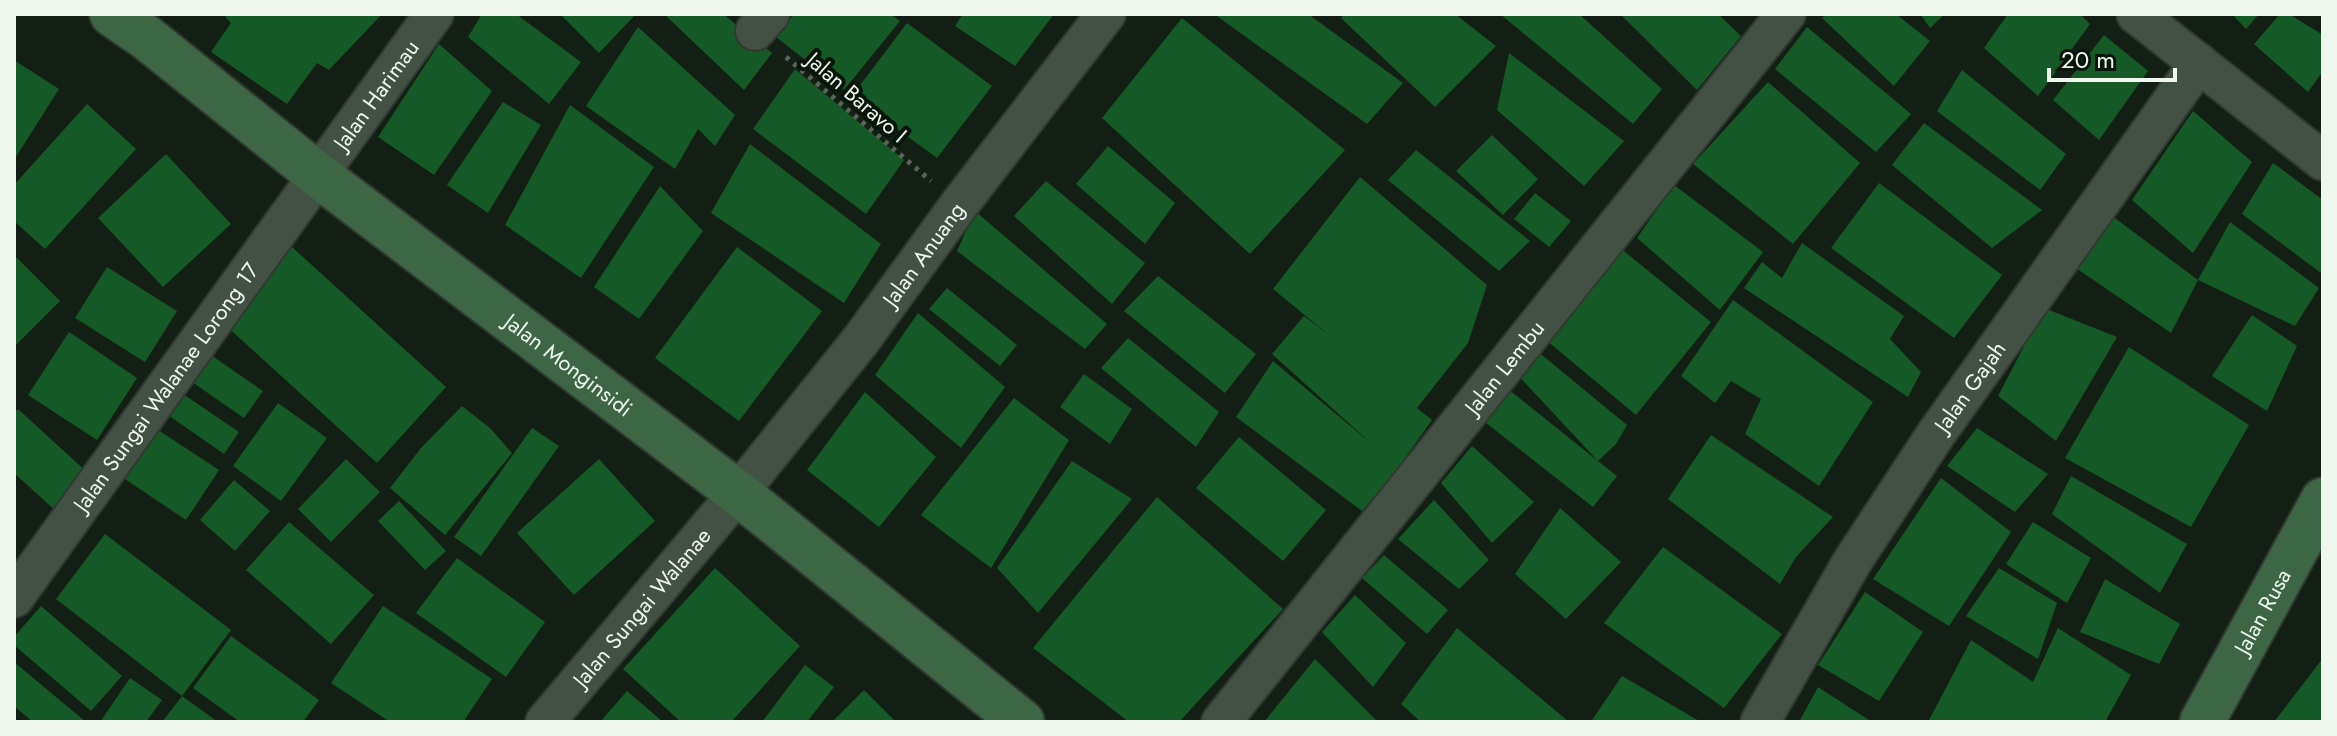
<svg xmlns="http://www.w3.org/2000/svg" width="2337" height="736" viewBox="0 0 2337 736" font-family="Jost,sans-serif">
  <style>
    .building { fill: #155a26 }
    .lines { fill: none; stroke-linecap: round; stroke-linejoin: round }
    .street-casing { stroke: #313832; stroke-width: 42 }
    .secondary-casing { stroke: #313832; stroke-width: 48 }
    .path { stroke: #59645a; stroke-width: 5; stroke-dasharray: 4 6; stroke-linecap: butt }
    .street { stroke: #435044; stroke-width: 38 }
    .secondary { stroke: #3c6644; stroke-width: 44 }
    .labels { text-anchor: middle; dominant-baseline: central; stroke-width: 8; stroke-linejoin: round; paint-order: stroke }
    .street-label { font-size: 22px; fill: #eef6ee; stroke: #0a160c }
  </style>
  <rect width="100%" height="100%" fill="#131f15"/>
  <path class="building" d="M223 14H382L329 70 317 63 287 104 211 52 231 23Z
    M482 14H516L581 62 549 104 468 37Z
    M560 14H636L599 53Z
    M664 14H723L772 53 744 90Z
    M794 14H890L900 21 844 90 776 37Z
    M963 14H1054L1015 66 955 26Z
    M1214 14H1308L1403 83 1367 124Z
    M1345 14H1455L1496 46 1435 107 1341 18Z
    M1500 14H1579L1662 89 1633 124Z
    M1620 14H1718L1741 36 1697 90Z
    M1826 14H1896L1930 41 1894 86 1822 18Z
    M1920 14H1945L1930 28Z
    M2008 14H2080L2090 24 2038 96 1984 48Z
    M2232 14H2259L2246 29Z
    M2280 14H2289L2323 35V71L2308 92 2254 44Z
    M1182 18 1345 150 1250 254 1102 118Z
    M907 23 992 86 937 158 852 96Z
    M638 27 735 115 715 146 698 129 675 169 586 106Z
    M1807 27 1911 114 1876 152 1775 69Z
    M2104 35 2148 71 2099 140 2053 100Z
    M439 44 492 91 434 175 378 137Z
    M1509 53 1624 141 1584 186 1497 110Z
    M14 60 59 89 14 160Z
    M795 69 904 160 866 214 753 129Z
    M1962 70 2066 154 2040 190 1937 111Z
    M1768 82 1860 163 1793 244 1693 164Z
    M503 102 541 125 488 213 447 185Z
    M87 104 136 149 45 249 14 221V185Z
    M570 105 654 167 581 278 505 225Z
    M2193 111 2252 162 2193 253 2132 200Z
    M1924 123 2042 210 1992 248 1892 165Z
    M1492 135 1538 179 1503 215 1456 171Z
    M750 144 881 244 844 303 711 213Z
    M1108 146 1175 203 1145 244 1076 184Z
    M1416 150 1530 241 1499 271 1388 180Z
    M166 154 231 224 163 287 98 218Z
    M2273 163 2323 200V269L2321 273 2242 214Z
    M1360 177 1487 285 1468 343 1417 408 1432 420 1398 468 1362 511 1236 417 1273 361 1373 445 1272 354 1304 316 1329 335 1273 289Z
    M1046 181 1145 263 1112 304 1014 216Z
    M1879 183 2002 275 1954 338 1831 248Z
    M1674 185 1763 252 1720 310 1637 238Z
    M660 186 703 231 639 319 594 287Z
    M1535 193 1571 221 1549 247 1514 219Z
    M975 211 1107 324 1085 349 957 251Z
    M2108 213 2198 280 2171 333 2073 266Z
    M2230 222 2319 288 2295 326 2198 280Z
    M1802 243 1904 316 1890 339 1921 372 1908 397 1744 288 1762 262 1782 278Z
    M292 247 446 387 377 463 223 323Z
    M737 247 822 311 739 421 655 358Z
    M1619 247 1711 322 1636 415 1546 340Z
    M14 255 60 301 14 347Z
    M107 267 177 311 145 362 75 318Z
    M1158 276 1256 354 1225 393 1124 311Z
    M947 288 1017 345 1000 366 929 309Z
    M1733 300 1873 402 1819 486 1745 434 1761 399 1731 381 1715 403 1681 376Z
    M2044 308 2117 337 2056 441 1998 396Z
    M918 313 1005 387 961 448 875 375Z
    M2252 315 2297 346 2267 411 2212 376Z
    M69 332 137 378 97 440 28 395Z
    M1128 338 1219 412 1196 447 1101 368Z
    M1531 346 1627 425 1616 444 1598 461 1617 476 1593 507 1481 419 1508 389 1598 461 1512 369Z
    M2129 347 2249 425 2191 527 2065 458Z
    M211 355 263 391 244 418 192 382Z
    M1084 374 1132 409 1110 444 1060 407Z
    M865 392 936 457 879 527 807 470Z
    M183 394 239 432 224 454 168 415Z
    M1014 398 1069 440 991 568 921 515Z
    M278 403 327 438 281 501 233 466Z
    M462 406 490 428 512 453 445 535 390 488 421 448Z
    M18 409 90 475 57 512 14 473V413Z
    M146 422 219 470 186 520 113 471Z
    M532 428 559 446 481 556 454 537Z
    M1977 428 2048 474 2015 512 1947 466Z
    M1711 435 1833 517 1796 557 1780 584 1668 499Z
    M1239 437 1326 510 1283 561 1196 488Z
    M1472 446 1534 502 1492 543 1441 483Z
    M346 459 380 492 331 542 298 509Z
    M599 459 655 521 574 595 517 533Z
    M1072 461 1132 499 1038 613 997 568Z
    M2071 476 2187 544 2160 593 2052 514Z
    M1941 478 2011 532 1949 626 1873 579Z
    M234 480 270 511 235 551 200 520Z
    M1157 497 1283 609 1179 722H1129L1033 648Z
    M1434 500 1489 560 1459 589 1398 539Z
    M399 501 446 551 425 570 378 521Z
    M1560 508 1621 562 1566 619 1515 574Z
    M289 522 374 595 331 644 246 570Z
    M2033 522 2091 558 2067 603 2006 564Z
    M105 534 231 630 182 696 56 599Z
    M1663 547 1782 634 1724 708 1604 623Z
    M1384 555 1448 610 1427 634 1362 578Z
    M457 558 545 622 506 677 416 613Z
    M715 568 800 646 731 722H681L623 669Z
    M1999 568 2057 603 2038 659 1966 616Z
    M2105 579 2180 624 2159 664 2080 632Z
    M1865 592 1923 632 1879 701 1818 665Z
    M1355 595 1406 643 1373 687 1322 632Z
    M41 606 122 676 91 711 14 645V637Z
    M383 606 492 679 463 722H390L331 683Z
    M1457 628 1569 722H1421L1401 704Z
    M2058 628 2131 675 2105 722H1928L1971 640 2033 682Z
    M231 636 319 700 303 722H240L193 688Z
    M2323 658V722H2274Z
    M1315 659 1378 722H1264Z
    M14 662 86 722H33L14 706Z
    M805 665 834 687 807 722H762Z
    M1622 676 1701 722H1594L1592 720Z
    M130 678 162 700 146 722H100Z
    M1818 687 1872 722H1799Z
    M864 690 896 722H832Z
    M627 691 663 722H600Z
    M182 696 218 722H162Z"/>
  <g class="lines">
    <g class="street-casing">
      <g id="street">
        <path d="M2136 14 2323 161"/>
        <path d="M755 31 770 14"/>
        <path id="s1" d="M14 598 434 14"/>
        <path id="s2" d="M545 722 738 493 861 340 959 205 1106 14"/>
        <path id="s3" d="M1221 722 1786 14"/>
        <path id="s4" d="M1760 722 1852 562 1934 437 2199 63"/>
      </g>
    </g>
    <g class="secondary-casing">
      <g id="secondary">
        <path id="s5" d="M112 14 147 38 318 175 738 493 1022 722"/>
        <path id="s6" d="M2202 722 2323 500"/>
      </g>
    </g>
    <path class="path" d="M786 57 931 181"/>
    <use href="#street" class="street"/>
    <use href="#secondary" class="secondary"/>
  </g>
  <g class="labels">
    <g class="street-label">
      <text stroke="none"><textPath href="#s1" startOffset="620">Jalan Harimau</textPath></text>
      <text transform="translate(857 97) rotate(41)">Jalan Baravo I</text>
      <text stroke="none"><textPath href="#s2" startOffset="602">Jalan Anuang</textPath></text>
      <text stroke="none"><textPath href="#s5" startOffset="576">Jalan Monginsidi</textPath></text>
      <text stroke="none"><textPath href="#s3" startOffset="454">Jalan Lembu</textPath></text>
      <text stroke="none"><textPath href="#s4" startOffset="396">Jalan Gajah</textPath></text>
      <text stroke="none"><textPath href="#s1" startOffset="260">Jalan Sungai Walanae Lorong 17</textPath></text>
      <text stroke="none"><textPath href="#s2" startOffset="150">Jalan Sungai Walanae</textPath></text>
      <text stroke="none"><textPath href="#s6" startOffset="126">Jalan Rusa</textPath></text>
    </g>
  </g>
  <rect width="2337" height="736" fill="none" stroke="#eef6ee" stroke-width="32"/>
  <path d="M2049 68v12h126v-12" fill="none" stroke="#eef6ee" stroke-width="4"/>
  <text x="2061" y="68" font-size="24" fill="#eef6ee" stroke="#0a160c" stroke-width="6" paint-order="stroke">20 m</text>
</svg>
